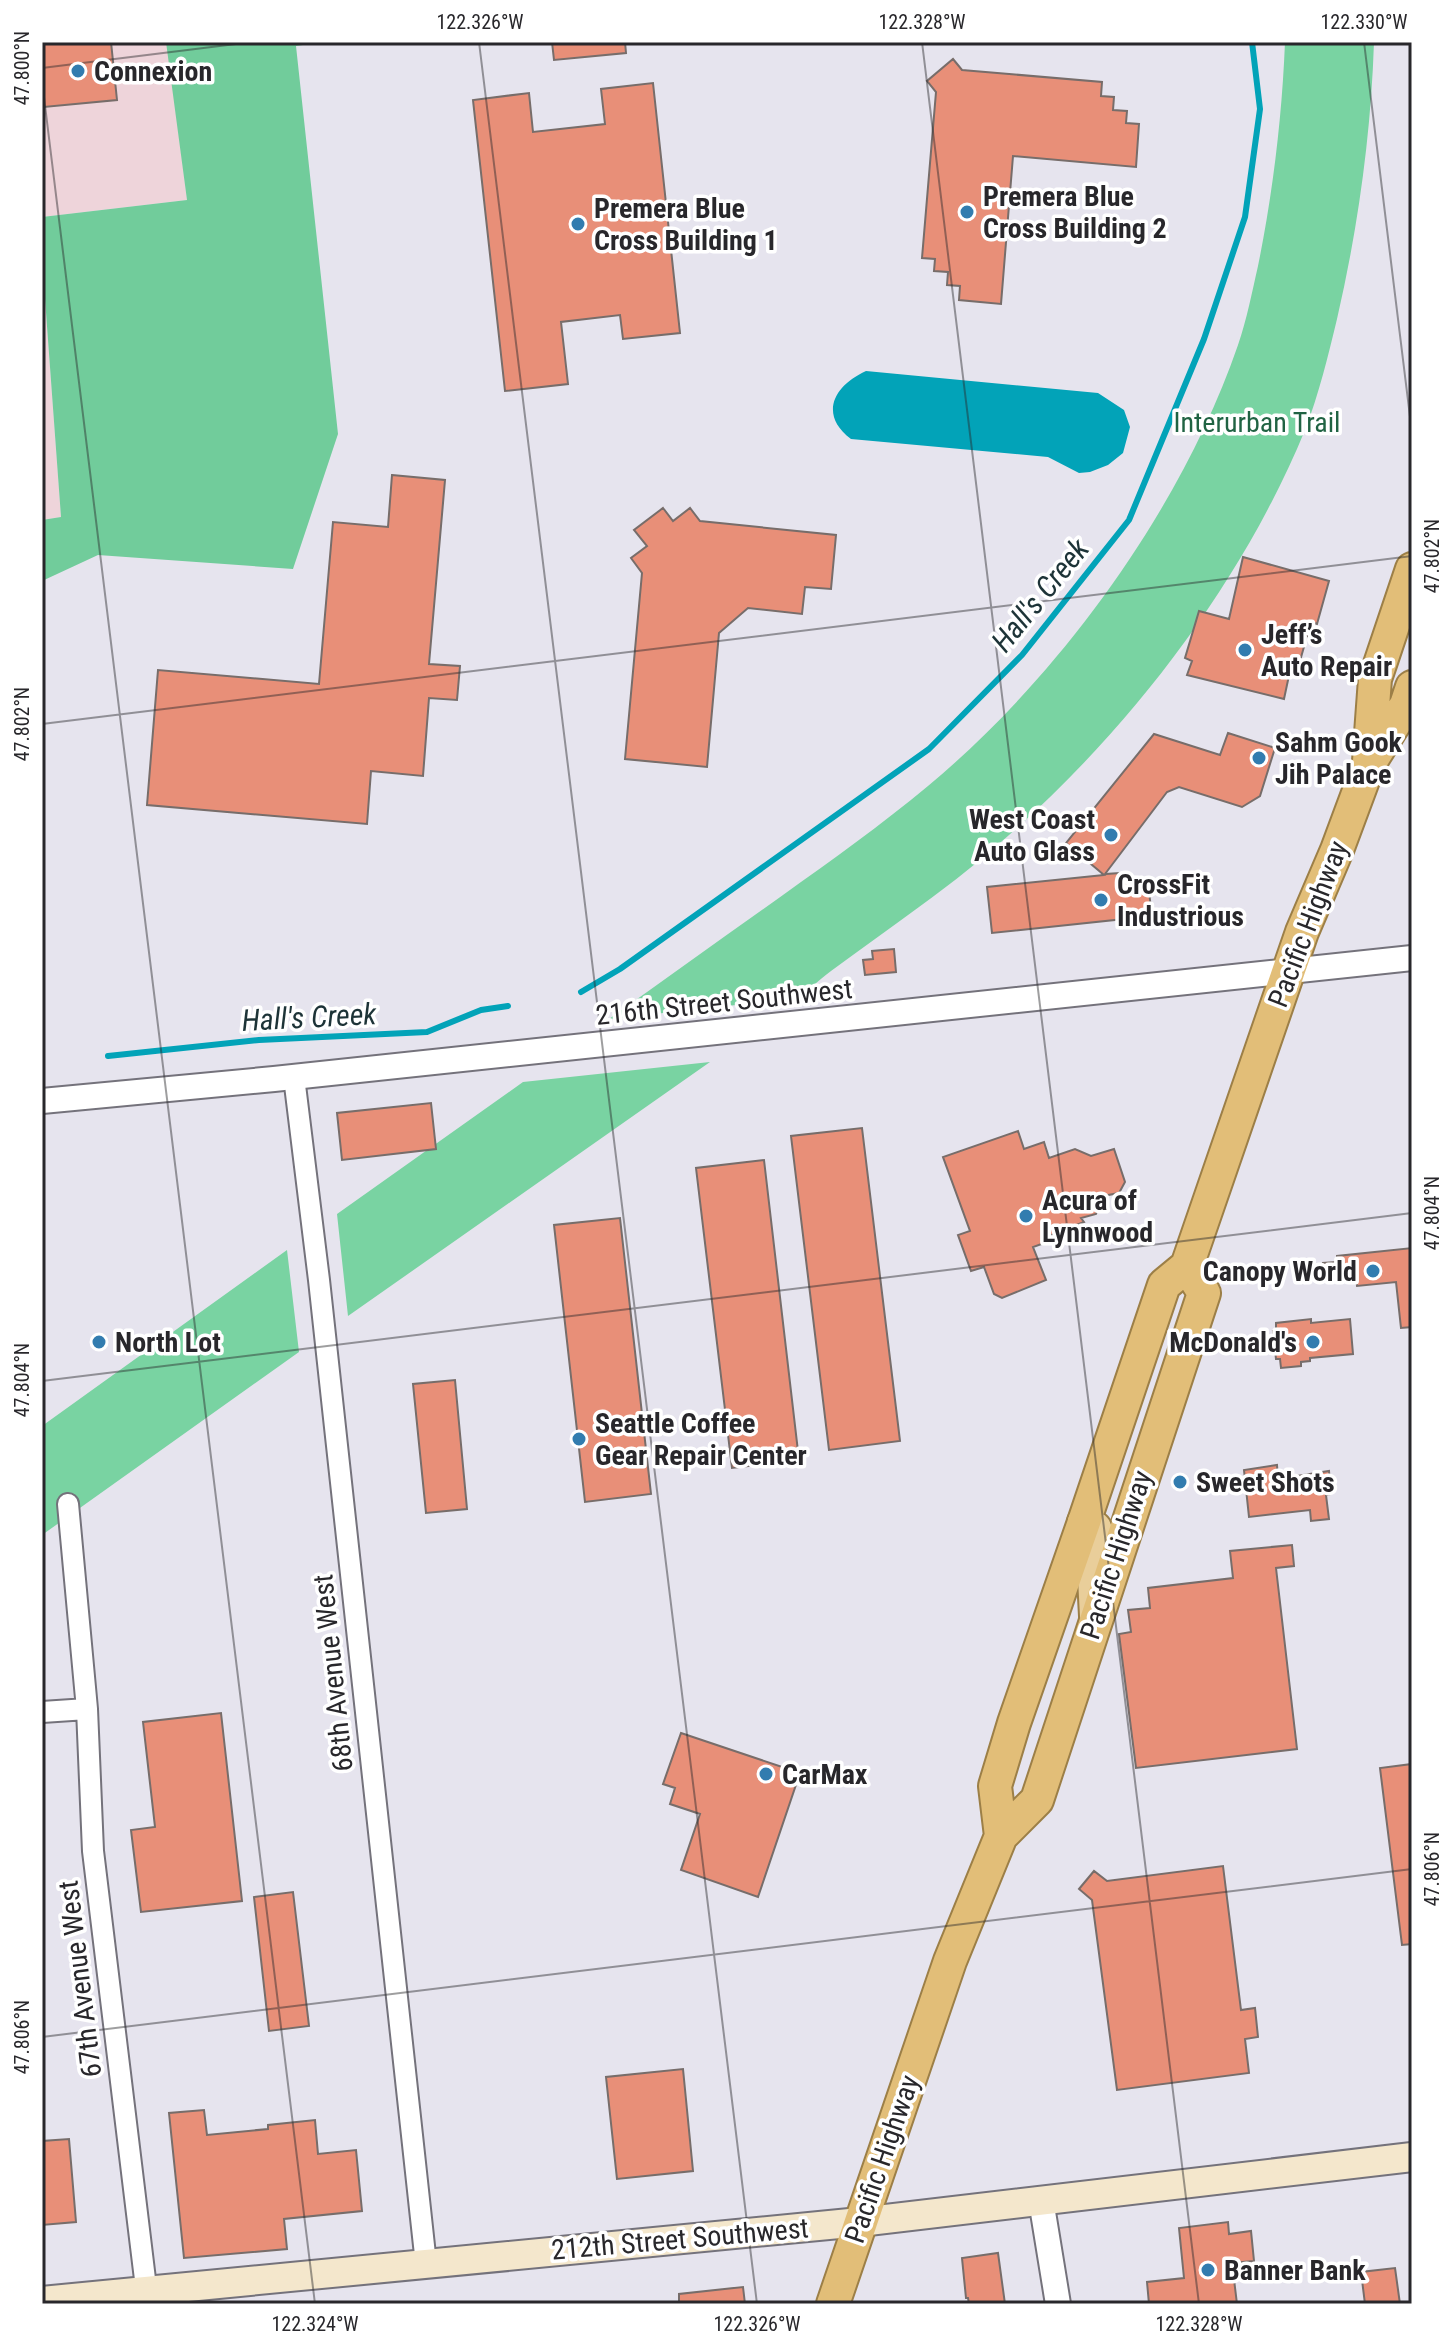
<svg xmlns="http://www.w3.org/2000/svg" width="1454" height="2346" viewBox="0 0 1454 2346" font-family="'Roboto Condensed',sans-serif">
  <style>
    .commercial { fill: #eed4da }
    .green { fill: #79d3a2 }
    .forest { fill: #71cc9b }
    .water { fill: #02a3b8 }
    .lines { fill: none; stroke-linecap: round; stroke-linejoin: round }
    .stream { stroke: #02a3b8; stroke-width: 6 }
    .building { fill: #e88f78; stroke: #776d6a; stroke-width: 2 }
    .minor-casing { stroke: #74727b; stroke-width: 24 }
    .tertiary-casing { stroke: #74727b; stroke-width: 28 }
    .secondary-casing { stroke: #74727b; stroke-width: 32 }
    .primary-casing { stroke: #9c7f47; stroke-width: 36 }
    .trunk-casing { stroke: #9c7f47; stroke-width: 36 }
    .minor { stroke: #fff; stroke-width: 20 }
    .tertiary { stroke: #fff; stroke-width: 24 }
    .secondary { stroke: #f4e7cc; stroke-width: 28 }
    .primary { stroke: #e9ce9a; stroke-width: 32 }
    .trunk { stroke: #e2be78; stroke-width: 32 }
    .ticks { fill: none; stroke: #28272b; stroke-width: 2; stroke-opacity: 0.45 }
    .poi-dot { fill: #327caf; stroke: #fff; stroke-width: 3 }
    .labels { text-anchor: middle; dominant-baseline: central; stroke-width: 7; stroke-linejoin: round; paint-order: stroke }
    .poi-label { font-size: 28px; font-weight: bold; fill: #28272b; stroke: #fff; text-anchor: start }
    .park-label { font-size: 28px; fill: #206343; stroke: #fff }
    .street-label { font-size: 28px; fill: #28272b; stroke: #fff }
    .water-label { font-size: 30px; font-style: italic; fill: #1d3337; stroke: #fff }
    .neatline { fill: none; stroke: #28272b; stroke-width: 3 }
    .ticks-label { font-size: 20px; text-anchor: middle; fill: #28272b }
  </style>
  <rect width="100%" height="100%" fill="#e6e4ee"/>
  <path class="commercial" d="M42 42H167L187 200 42 217Z
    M42 258 61 517 42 520Z"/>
  <path class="green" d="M1285 42H1374C1371 135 1358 228 1337 319 1328 356 1319 394 1305 430 1229 615 1081 791 919 907 890 928 860 950 831 971 819 980 806 993 792 999 779 1004 759 1003 745 1004 700 1009 654 1014 609 1019 667 978 725 936 783 895 832 860 881 825 928 786 1060 676 1182 508 1238 345 1247 319 1252 292 1258 266 1273 192 1282 117 1285 42Z
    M710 1062 348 1316 337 1214 523 1082Z
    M287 1250 299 1352 42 1535V1426Z"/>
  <path class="forest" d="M166 42H324L296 46 338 434 293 569 98 555 42 581V520L61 517 42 258V217L187 200Z"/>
  <path class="water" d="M866 371 1098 393 1124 410 1130 427 1123 453 1108 465 1090 472 1079 473 1048 457 851 439C819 415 833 386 866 371Z"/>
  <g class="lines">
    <path class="stream" d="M581 992 620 969 929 749 1022 655 1129 520 1204 339 1245 217 1260 109 1252 42
      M108 1056 259 1040 427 1032 481 1010 508 1006"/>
  </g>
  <path class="building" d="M42 42H111L117 100 44 107 42 101Z
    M552 42H625L626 53 554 60Z
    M953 59 962 70 1102 82 1101 96 1114 97 1113 110 1127 111 1126 123 1139 124 1136 167 1013 156 1001 304 959 300 960 286 947 285 948 272 934 271 935 259 922 258 936 92 927 81Z
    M653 83 680 333 623 339 620 315 561 322 568 384 505 391 473 100 529 93 533 132 605 124 601 89Z
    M392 475 445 480 429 664 460 666 457 700 429 698 423 776 371 771 367 824 147 805 158 670 319 684 333 522 388 527Z
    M663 508 673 521 690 508 700 521 836 535 831 589 805 587 802 614 748 608 719 633 707 767 625 759 642 573 631 558 647 546 634 530Z
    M1243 557 1329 581 1317 624 1311 622 1298 668 1291 666 1284 699 1187 675 1192 661 1185 658 1199 611 1229 619Z
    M1228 733 1275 748 1260 796 1242 807 1179 787 1167 792 1105 874 1120 873 1149 892 1152 916 992 933 987 887 1104 875 1066 843 1154 734 1220 755Z
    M894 949 896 972 865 975 863 960 873 959 872 951Z
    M431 1103 436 1149 342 1160 337 1113Z
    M862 1128 900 1441 829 1450 791 1136Z
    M1018 1131 1024 1149 1044 1142 1049 1158 1075 1149 1091 1156 1114 1149 1125 1182 1119 1193 1103 1196 1096 1214 1081 1218 1084 1222 1046 1237 1047 1242 1033 1247 1046 1280 1002 1298 994 1294 984 1267 971 1271 958 1235 970 1231 943 1157Z
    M764 1160 799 1460 732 1468 696 1168Z
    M620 1218 651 1494 585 1502 554 1225Z
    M1412 1248V1327L1401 1328 1396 1282 1357 1286 1356 1278 1325 1282 1323 1263 1337 1262V1256Z
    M1311 1319V1323L1350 1319 1353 1354 1310 1358V1361L1301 1362V1366L1281 1368 1280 1359H1276L1273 1331H1276V1323Z
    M455 1380 467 1509 426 1513 413 1384Z
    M1277 1465 1278 1479 1329 1471 1331 1494 1326 1495 1329 1519 1311 1521 1310 1510 1249 1517 1244 1470Z
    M1292 1545 1294 1566 1276 1568 1297 1749 1136 1768 1119 1634 1131 1632 1128 1610 1150 1608 1148 1588 1233 1578 1230 1551Z
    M221 1713 242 1901 141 1912 131 1830 155 1827 143 1722Z
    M681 1733 800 1773 758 1897 681 1870 700 1814 670 1804 675 1788 663 1784Z
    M1412 1764V1944L1402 1945 1380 1768Z
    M1223 1866 1241 2010 1255 2008 1258 2037 1245 2039 1249 2073 1117 2090 1092 1900 1079 1889 1094 1871 1107 1881Z
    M293 1892 309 2026 269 2031 254 1897Z
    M683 2069 693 2171 617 2179 606 2077Z
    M204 2110 207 2135 268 2129V2125L315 2120 318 2154 356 2150 362 2211 284 2219 287 2249 184 2258 169 2113Z
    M69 2139 76 2222 42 2225V2141Z
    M1228 2222 1229 2234 1251 2231 1254 2261 1232 2263 1237 2304H1149L1147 2282 1184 2278 1179 2228Z
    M998 2253 1005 2304H969L968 2298H966L962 2258Z
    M1395 2268 1400 2304H1365L1361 2272Z
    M743 2287 745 2304H679V2294Z"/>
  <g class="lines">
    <g class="minor-casing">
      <path id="minor" d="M294 1077 319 1280 426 2264
        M68 1504 87 1709 93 1851 148 2304
        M42 1712 87 1709"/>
    </g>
    <g class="tertiary-casing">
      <path id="tertiary" d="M42 1101 274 1079 1412 958
        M1041 2200 1058 2304"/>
    </g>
    <g class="secondary-casing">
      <path id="secondary" d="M42 2301 860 2222 1412 2157"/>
    </g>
    <g class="primary-casing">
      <path id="primary" d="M1084 1522 1095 1528 1099 1538 1093 1559 1096 1616"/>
    </g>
    <g class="trunk-casing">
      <path id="trunk" d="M1369 761 1375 679 1412 569
        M1001 1836 995 1786 1014 1723 1084 1522 1164 1285 1187 1266 1302 932 1337 850 1369 764 1406 705 1412 687
        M833 2304 950 1961 1001 1836 1037 1800 1204 1293 1187 1266"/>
    </g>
    <use href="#minor" class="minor"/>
    <use href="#tertiary" class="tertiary"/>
    <use href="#secondary" class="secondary"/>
    <use href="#primary" class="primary"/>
    <use href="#trunk" class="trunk"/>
  </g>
  <path class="ticks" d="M479 42 757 2304M922 42 1199 2304M1364 42 1412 433M42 68 252 42M42 81 315 2304M42 724 1412 556M42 1381 1412 1213M42 2037 1412 1869"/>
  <g class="poi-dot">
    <circle cx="78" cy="71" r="8"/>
    <circle cx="967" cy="212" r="8"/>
    <circle cx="578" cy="224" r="8"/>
    <circle cx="1245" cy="650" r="8"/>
    <circle cx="1259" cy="758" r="8"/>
    <circle cx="1111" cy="835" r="8"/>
    <circle cx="1101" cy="900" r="8"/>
    <circle cx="1026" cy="1216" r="8"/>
    <circle cx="1373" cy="1271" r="8"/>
    <circle cx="99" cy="1342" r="8"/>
    <circle cx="1313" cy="1342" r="8"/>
    <circle cx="579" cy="1439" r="8"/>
    <circle cx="1180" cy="1482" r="8"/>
    <circle cx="766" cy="1774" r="8"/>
    <circle cx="1208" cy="2270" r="8"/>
  </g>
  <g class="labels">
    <g class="poi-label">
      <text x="94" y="71">Connexion</text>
      <text x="983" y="196">Premera Blue<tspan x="983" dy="32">Cross Building 2</tspan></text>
      <text x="594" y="208">Premera Blue<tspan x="594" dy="32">Cross Building 1</tspan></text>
      <text x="1261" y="634">Jeff’s<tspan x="1261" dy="32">Auto Repair</tspan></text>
      <text x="1275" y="742">Sahm Gook<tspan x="1275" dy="32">Jih Palace</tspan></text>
      <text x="1095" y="819" text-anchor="end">West Coast<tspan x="1095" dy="32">Auto Glass</tspan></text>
      <text x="1117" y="884">CrossFit<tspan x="1117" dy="32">Industrious</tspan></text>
      <text x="1042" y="1200">Acura of<tspan x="1042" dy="32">Lynnwood</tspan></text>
      <text x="1357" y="1271" text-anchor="end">Canopy World</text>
      <text x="115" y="1342">North Lot</text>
      <text x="1297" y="1342" text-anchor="end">McDonald's</text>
      <text x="595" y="1423">Seattle Coffee<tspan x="595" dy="32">Gear Repair Center</tspan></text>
      <text x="1196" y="1482">Sweet Shots</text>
      <text x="782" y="1774">CarMax</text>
      <text x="1224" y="2270">Banner Bank</text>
    </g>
    <g class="park-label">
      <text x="1257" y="422">Interurban Trail</text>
    </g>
    <g class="street-label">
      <text transform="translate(1308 924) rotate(-69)">Pacific Highway</text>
      <text transform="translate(724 1002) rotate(-6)">216th Street Southwest</text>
      <text transform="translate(1116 1555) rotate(-72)">Pacific Highway</text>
      <text transform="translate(333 1673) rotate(-96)">68th Avenue West</text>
      <text transform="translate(80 1979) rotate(-97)">67th Avenue West</text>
      <text transform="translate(882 2159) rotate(-71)">Pacific Highway</text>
      <text transform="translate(680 2239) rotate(-5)">212th Street Southwest</text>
    </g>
    <g class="water-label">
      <text transform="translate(1040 595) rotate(-51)">Hall's Creek</text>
      <text transform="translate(309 1017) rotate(-3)">Hall's Creek</text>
    </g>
  </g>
  <rect width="1454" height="2346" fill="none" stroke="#ffffff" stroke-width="88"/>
  <rect x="44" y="44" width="1366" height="2258" class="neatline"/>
  <g class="ticks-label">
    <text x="480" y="29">122.326°W</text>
    <text x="922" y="29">122.328°W</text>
    <text x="1364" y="29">122.330°W</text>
    <text transform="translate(22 68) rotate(-90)" y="7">47.800°N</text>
    <text transform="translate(1432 556) rotate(-90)" y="7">47.802°N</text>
    <text transform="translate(22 724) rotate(-90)" y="7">47.802°N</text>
    <text transform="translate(1432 1213) rotate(-90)" y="7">47.804°N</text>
    <text transform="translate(22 1380) rotate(-90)" y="7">47.804°N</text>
    <text transform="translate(1432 1869) rotate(-90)" y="7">47.806°N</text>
    <text transform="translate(22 2037) rotate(-90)" y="7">47.806°N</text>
    <text x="315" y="2331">122.324°W</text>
    <text x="757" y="2331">122.326°W</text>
    <text x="1199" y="2331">122.328°W</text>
  </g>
</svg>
